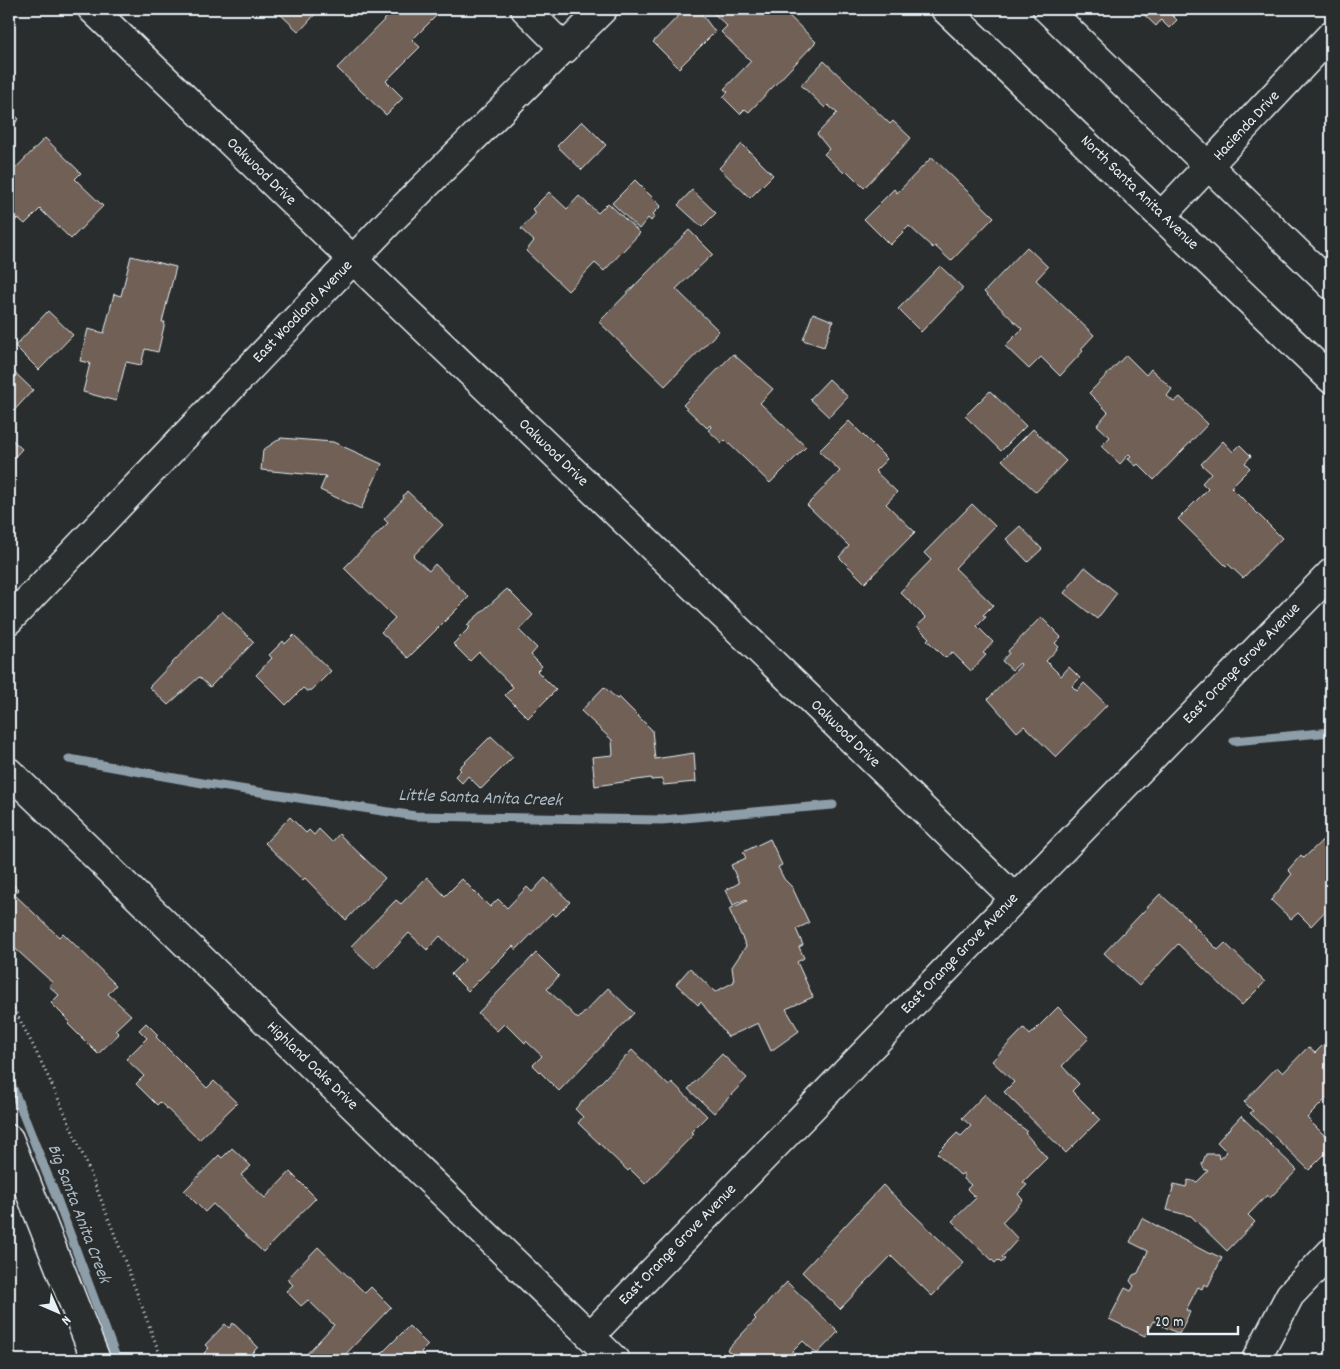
<svg xmlns="http://www.w3.org/2000/svg" width="1340" height="1369" viewBox="0 0 1340 1369" font-family="Dekko,sans-serif">
  <style>
    .lines { fill: none; stroke-linecap: round; stroke-linejoin: round }
    .stream { stroke: #8d9ea9; stroke-width: 9 }
    .building { fill: #6f6055; stroke: #e8f1f8 }
    .minor-casing { stroke: #e8f1f8; stroke-width: 31 }
    .path { stroke: #e8f1f8; stroke-width: 3; stroke-dasharray: 1 4; stroke-linecap: butt }
    .minor { stroke: #2a2d2e; stroke-width: 28 }
    .labels { text-anchor: middle; dominant-baseline: central; stroke-width: 4.5; stroke-linejoin: round; paint-order: stroke }
    .street-label { font-size: 16px; fill: #e8f1f8; stroke: #2a2d2e }
    .water-label { font-size: 18px; font-style: italic; fill: #abbac4; stroke: #2a2d2e }
  </style>
  <rect width="100%" height="100%" fill="#2a2d2e"/>
  <filter id="ink" filterUnits="userSpaceOnUse"><feTurbulence type="fractalNoise" baseFrequency=".02" numOctaves="2"/><feDisplacementMap in="SourceGraphic" scale="10" xChannelSelector="R" yChannelSelector="G"/><feConvolveMatrix kernelMatrix="1 2 1 2 8 2 1 2 1" color-interpolation-filters="sRGB"/></filter>
  <g filter="url(#ink)">
    <g class="lines">
      <path class="stream" d="M1234 741 1331 732
        M69 759 208 784 415 816 662 820 833 805
        M9 1079 57 1199 117 1360"/>
    </g>
    <path class="building" d="M281 9H320L299 32 278 12Z
      M390 9H443L412 40 420 47 386 81 403 98 386 115 337 68 387 17 384 15Z
      M685 9H698L715 32 679 68 653 42Z
      M709 9H765L770 14 775 9H782L816 42 749 112 745 109 740 114 723 97 728 92 724 89 751 61 721 32 727 26Z
      M1138 9H1178L1172 15 1177 20 1169 28 1161 20 1156 26Z
      M824 61 890 124 893 121 911 138 864 188 846 170 844 173 824 154 829 149 817 134 837 113 828 105 825 108 801 85Z
      M9 109 19 119 9 130Z
      M582 121 606 145 582 170 557 146Z
      M45 138 81 173 75 179 103 206 71 239 40 209 25 224 18 218 9 227V175Z
      M742 144 773 175 750 198 719 168Z
      M932 157 994 217 951 261 935 246 933 248 909 226 890 245 864 219 894 189 897 193Z
      M635 180 661 206 653 214 655 216 651 221 648 218 639 229 612 203Z
      M692 190 716 213 702 227 678 205Z
      M549 192 567 209 579 196 598 213 608 203 640 233 604 271 595 263 568 291 526 251 534 241 521 229 536 213 532 209Z
      M689 230 713 254 676 289 719 331 665 386 599 322Z
      M1027 247 1048 267 1036 280 1094 335 1081 349 1083 351 1060 376 1041 357 1029 369 1005 346 1022 329 984 292Z
      M131 256 176 267 162 322H165L158 352 145 349 141 365 126 362 116 401 83 392 90 363 80 361 88 329 104 333 114 294 121 296Z
      M940 266 963 288 921 332 898 309Z
      M48 311 73 335 39 370 15 346Z
      M813 313 833 321 824 347 803 340Z
      M733 354 773 389 760 403 806 447 770 483 725 440 722 443 708 430 711 427 710 425 707 428 683 405Z
      M1126 355 1146 375 1151 369 1172 389 1167 396 1174 402 1180 397 1208 424 1154 480 1138 464 1136 466 1128 459 1131 456 1129 454 1120 464 1101 446 1110 437 1097 425 1108 412 1089 393Z
      M9 367 33 390 9 416Z
      M829 379 848 397 829 417 810 399Z
      M990 391 1026 426 1001 451 965 416Z
      M849 421 887 459 875 471 897 492 886 504 915 532 865 583 839 557 849 546 807 505 840 471 819 451Z
      M1033 429 1066 461 1036 492 1002 460Z
      M9 437 22 449 9 463Z
      M281 438 333 442 382 464 361 509 320 490 326 476 261 470 263 450Z
      M1223 441 1233 452 1240 445 1251 456 1245 463 1250 468 1231 487 1282 538 1243 578 1228 564 1226 566 1178 519 1208 489 1202 483 1211 473 1201 464Z
      M407 491 443 525 413 556 429 571 435 564 469 597 408 658 381 632 395 618 344 568 388 523 384 519 404 498 403 496Z
      M972 504 995 526 955 568 993 605 983 615 986 617 977 626 993 642 983 653 986 655 971 671 952 652 945 658 927 640 929 638 917 626 926 618 900 592 931 560 924 553Z
      M1020 526 1042 549 1028 562 1006 539Z
      M1085 567 1117 593 1097 619 1064 593Z
      M507 589 533 615 519 630 537 648 531 655 542 666 537 671 556 690 528 718 505 695 513 687 479 652 470 661 453 644 470 627 467 625Z
      M222 611 254 642 210 687 199 677 168 705 149 687Z
      M1041 617 1061 637 1055 643 1059 647 1046 661 1061 676 1069 667 1080 678 1072 686 1077 691 1084 683 1107 705 1056 757 1024 726 1017 732 988 699 1021 665 1020 663 1012 670 1002 661 1009 653 1008 651Z
      M294 635 331 671 312 690 307 691 303 688 286 705 256 675 272 658 269 655 283 641 285 644Z
      M604 687 617 699 619 697 652 730 655 759 694 753 696 782 663 785V779L651 780V778L595 786 592 757 613 755 612 740 581 711Z
      M491 736 513 757 481 789 468 776 462 783 455 776 461 770 459 768Z
      M290 817 306 833 309 830 314 835 319 829 332 842 339 834 385 878 346 920 305 878 303 880 265 843Z
      M1331 832V905L1311 926 1298 913 1291 919 1271 900 1292 874 1288 870 1301 855 1304 858Z
      M770 839 782 865 778 867 784 879 792 887 809 923 796 929 803 945 799 947 804 958 797 962 813 997 786 1009 799 1031 771 1051 758 1023 728 1037 701 1002 698 1005 676 984 690 968 715 992 734 982 732 967 746 946 729 909 747 901 746 899 733 905 726 890 739 883 731 865 746 858 743 852Z
      M427 877 445 896 462 879 490 907 498 899 507 908 527 887 532 892 545 878 570 902 556 916 552 913 516 950 513 946 468 991 451 974 465 960 440 936 427 950 409 933 375 969 351 946 396 900 401 904Z
      M9 880 19 890 14 894 59 937 63 933 116 985 108 994 131 1015 115 1030 119 1034 98 1054 68 1024 70 1022 51 1003 59 995 49 986 52 982 9 943Z
      M1160 894 1195 925 1194 926 1218 950 1225 943 1265 982 1242 1005 1178 944 1139 986 1104 953Z
      M536 953 559 976 547 989 578 1019 608 988 634 1013 559 1091 533 1065 542 1056 526 1041 525 1043 505 1023 497 1031 478 1013Z
      M1058 1007 1089 1038 1062 1066 1079 1084 1072 1091 1100 1119 1066 1153 1004 1092 1014 1082 992 1061 1024 1028 1030 1035Z
      M146 1023 158 1035 156 1037 207 1088 214 1081 237 1103 199 1140 160 1102 157 1105 136 1084 144 1076 126 1059 147 1038 139 1030Z
      M1324 1044 1331 1051V1094L1307 1118 1331 1142V1148L1309 1170 1250 1113 1253 1111 1244 1102 1277 1067 1283 1073 1308 1047 1315 1053Z
      M632 1050 669 1086 672 1082 707 1116 691 1132 694 1134 645 1184 630 1169 628 1171 578 1123 583 1117 575 1109Z
      M722 1054 747 1078 714 1113 688 1089Z
      M985 1094 1005 1115 1027 1131 1025 1133 1047 1158 1023 1182 1027 1185 1018 1194 1023 1200 1002 1222 1018 1239 1002 1257 1005 1259 1001 1263 998 1260 995 1263 952 1221 976 1198 967 1189 971 1185 964 1179V1173L960 1175 937 1153 957 1133 961 1136 971 1126 962 1118Z
      M1241 1116 1297 1170 1270 1198 1267 1195 1248 1215 1255 1222 1227 1251 1191 1216 1167 1210 1174 1184 1186 1187 1188 1180 1197 1182 1208 1171 1204 1169 1202 1164 1206 1154H1218L1219 1159 1227 1152 1217 1142Z
      M232 1148 251 1166 241 1175 265 1198 290 1172 316 1198 263 1252 213 1204 205 1212 184 1191 219 1155 222 1158Z
      M883 1185 964 1263 932 1296 891 1256 840 1309 802 1272Z
      M1142 1218 1210 1254 1211 1253 1222 1258 1208 1286 1204 1284 1202 1289 1198 1287 1186 1310 1190 1312 1179 1334 1153 1321 1145 1336 1109 1319 1125 1288 1131 1291 1134 1286 1130 1281 1133 1275 1138 1273 1148 1251 1130 1242Z
      M318 1247 365 1293 371 1287 391 1307 340 1360H301L334 1325 308 1300 301 1306 286 1291 293 1285 287 1279Z
      M787 1282 838 1332 817 1354 803 1341 784 1360H738L727 1350 756 1319 754 1317Z
      M233 1323 258 1347 245 1360H212L204 1353 209 1348 205 1345 225 1324 229 1328Z
      M409 1326 428 1345 421 1352 429 1360H375Z"/>
    <g class="lines">
      <g class="minor-casing">
        <path id="minor" d="M92 9 804 693 1014 898
          M525 9 565 49
          M945 9 1331 379
          M1047 9 1331 285
          M1162 215 1331 35
          M9 620 389 222 603 9
          M9 772 615 1360
          M9 1139 96 1360
          M590 1336 1331 573
          M1256 1360 1290 1295 1331 1252"/>
      </g>
      <path class="path" d="M9 1000C72 1114 116 1238 162 1360"/>
      <use href="#minor" class="minor"/>
    </g>
  </g>
  <g class="labels">
    <g class="street-label">
      <text transform="translate(1247 126) rotate(-47)">Hacienda Drive</text>
      <text transform="translate(261 172) rotate(44)">Oakwood Drive</text>
      <text transform="translate(1139 193) rotate(44)">North Santa Anita Avenue</text>
      <text transform="translate(303 312) rotate(-46)">East Woodland Avenue</text>
      <text transform="translate(553 453) rotate(44)">Oakwood Drive</text>
      <text transform="translate(1242 664) rotate(-46)">East Orange Grove Avenue</text>
      <text transform="translate(845 734) rotate(44)">Oakwood Drive</text>
      <text transform="translate(960 954) rotate(-46)">East Orange Grove Avenue</text>
      <text transform="translate(312 1066) rotate(44)">Highland Oaks Drive</text>
      <text transform="translate(678 1245) rotate(-46)">East Orange Grove Avenue</text>
    </g>
    <g class="water-label">
      <text transform="translate(480 799) rotate(2)">Little Santa Anita Creek</text>
      <text transform="translate(78 1214) rotate(69)">Big Santa Anita Creek</text>
    </g>
  </g>
  <rect width="1340" height="1369" fill="none" stroke="#2a2d2e" stroke-width="30"/>
  <rect x="15" y="15" width="1310" height="1339" fill="none" stroke="#e8f1f8" stroke-width="2" filter="url(#ink)"/>
  <g transform="translate(58 1312) rotate(135)" stroke="#2a2d2e" stroke-width="4" paint-order="stroke">
  <path d="M0-4L9 19L0 12L-9 19Z" fill="#e8f1f8"/>
  <text y="-8" font-size="14" font-weight="bold" text-anchor="middle" fill="#e8f1f8">N</text>
  </g>
  <path d="M1148 1326v8h90v-8" fill="none" stroke="#e8f1f8" stroke-width="2.5"/>
  <text x="1155" y="1326" font-size="15" fill="#e8f1f8" stroke="#2a2d2e" stroke-width="4" paint-order="stroke">20 m</text>
</svg>
